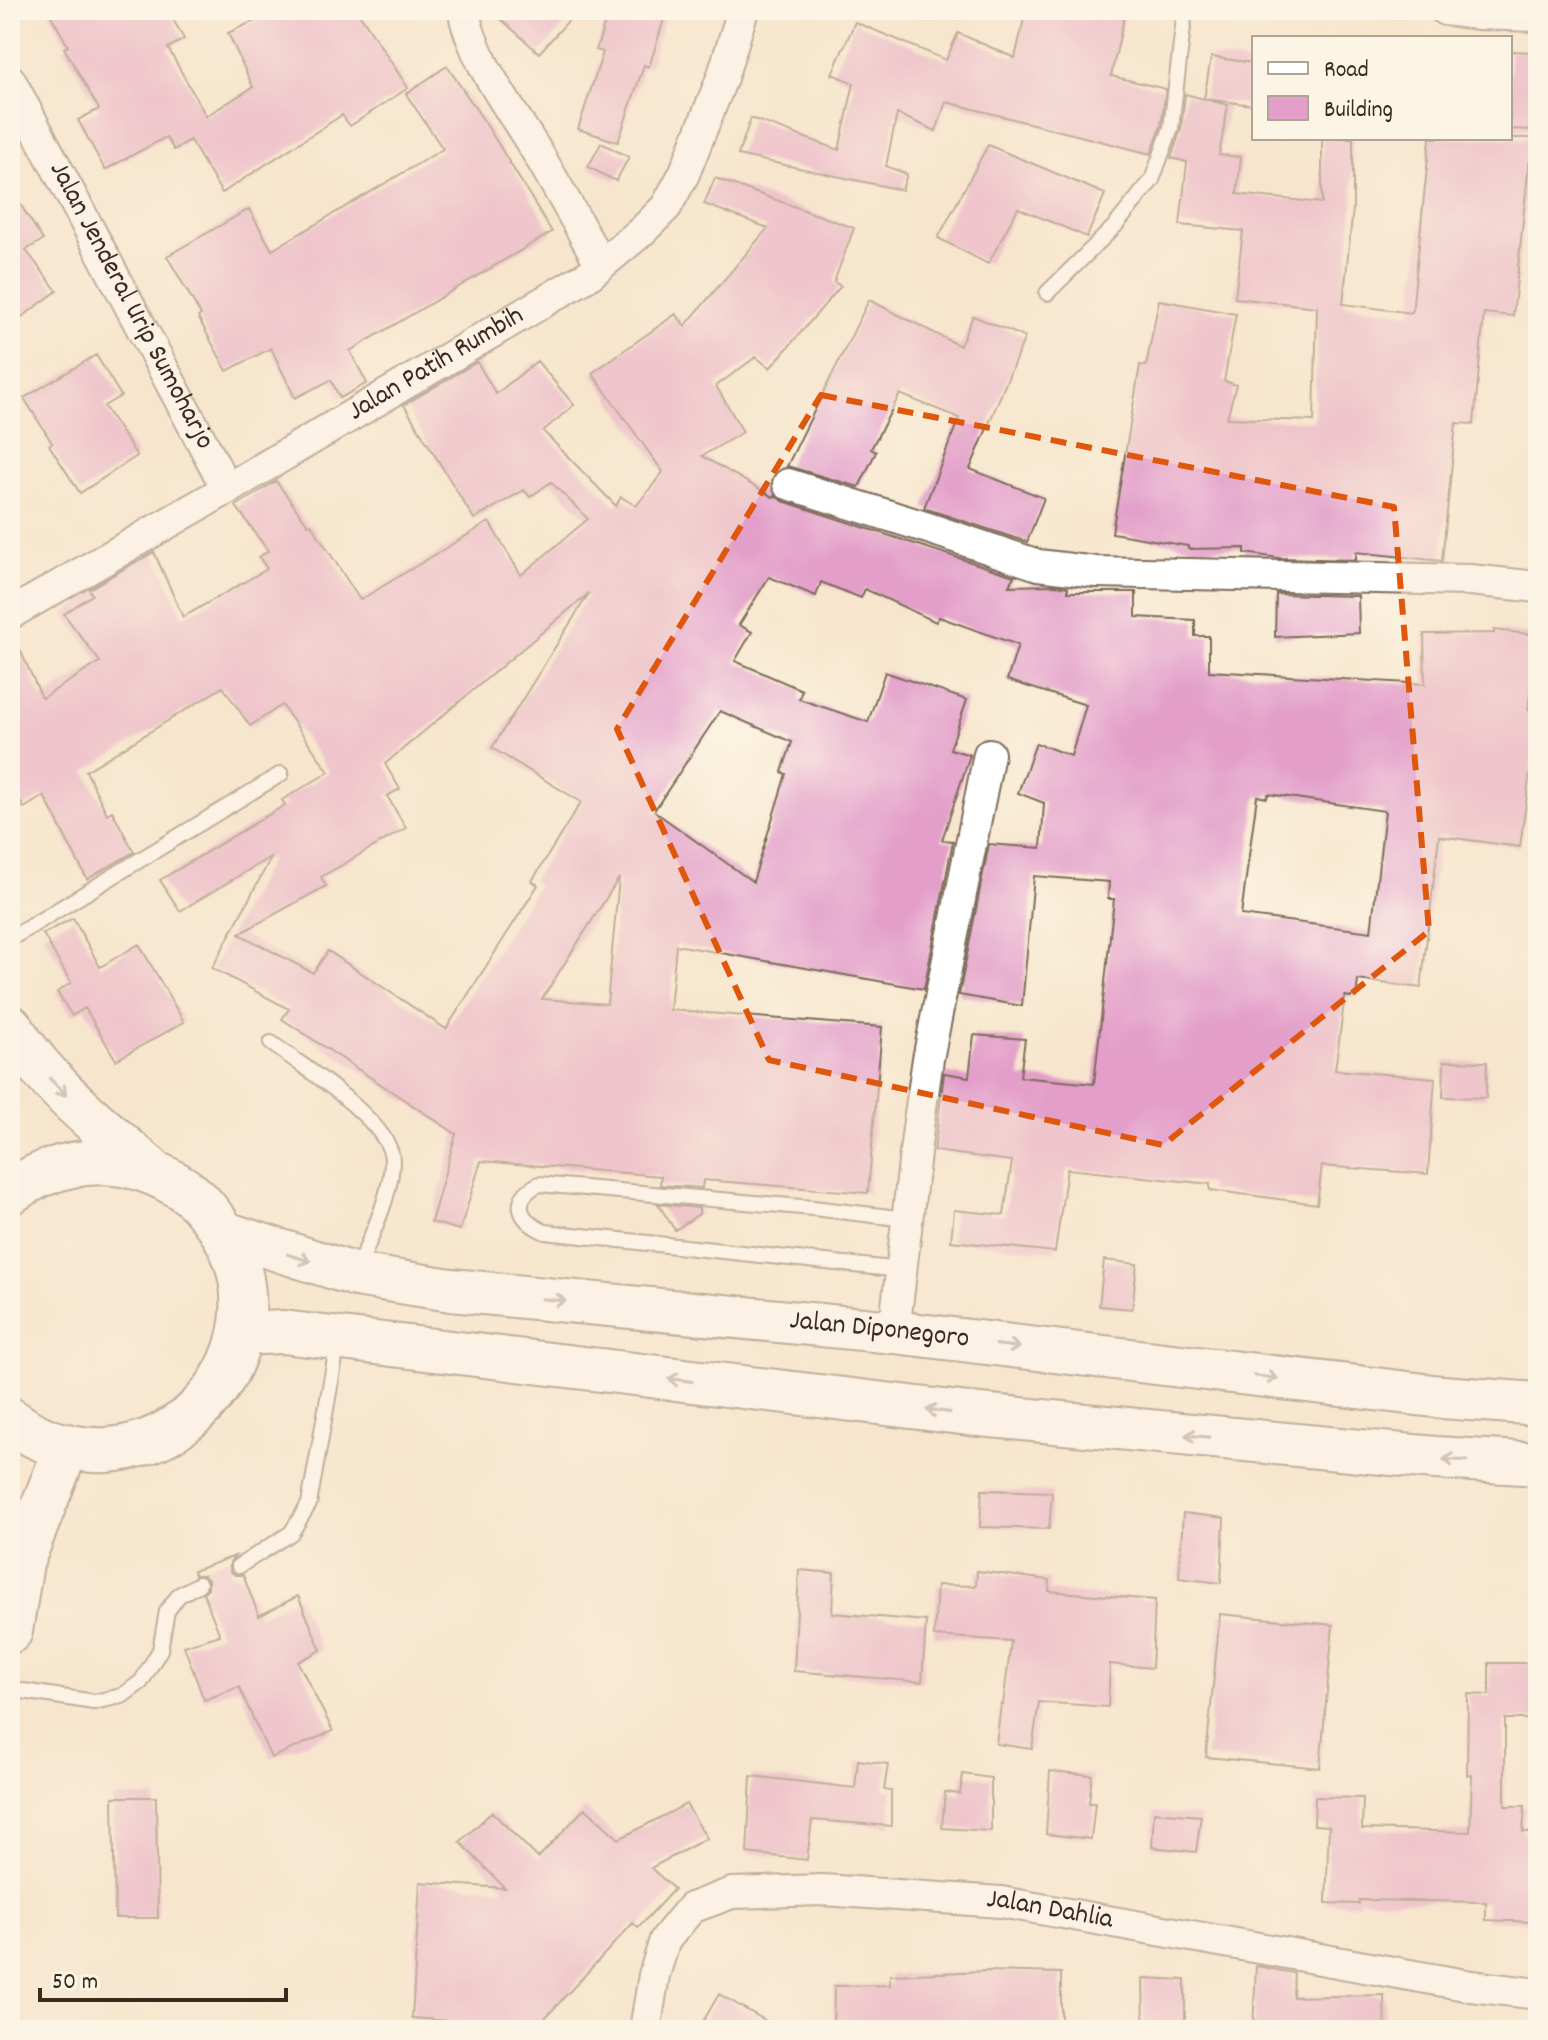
<svg xmlns="http://www.w3.org/2000/svg" width="1548" height="2040" viewBox="0 0 1548 2040" font-family="Dekko,sans-serif">
  <style>
    .building { fill: #e39fca; fill-rule: evenodd }
    .lines { fill: none; stroke-linecap: round; stroke-linejoin: round }
    .service-casing { stroke: #7d6c5b; stroke-width: 18 }
    .minor-casing { stroke: #7d6c5b; stroke-width: 34 }
    .secondary-casing { stroke: #7d6c5b; stroke-width: 46 }
    .trunk-casing { stroke: #7d6c5b; stroke-width: 48 }
    .service { stroke: #fff; stroke-width: 14 }
    .minor { stroke: #fff; stroke-width: 30 }
    .secondary { stroke: #fff; stroke-width: 42 }
    .trunk { stroke: #fff; stroke-width: 44 }
    .oneway { stroke: #a79f9a }
    .marked { fill: none; stroke: #df570d; stroke-width: 6; stroke-dasharray: 16 10; stroke-linejoin: round }
    .labels { text-anchor: middle; dominant-baseline: central; stroke-width: 7; stroke-linejoin: round; paint-order: stroke }
    .street-label { font-size: 28px; fill: #3b2a1e; stroke: #fcf5e5 }
  </style>
  <rect width="100%" height="100%" fill="#fcf5e5"/>
  <filter id="ink" filterUnits="userSpaceOnUse"><feTurbulence type="fractalNoise" baseFrequency=".0125" numOctaves="2"/><feDisplacementMap in="SourceGraphic" scale="16" xChannelSelector="R" yChannelSelector="G"/><feConvolveMatrix kernelMatrix="1 2 1 2 8 2 1 2 1" color-interpolation-filters="sRGB"/></filter>
  <filter id="wash" filterUnits="userSpaceOnUse"><feTurbulence type="fractalNoise" baseFrequency=".006" numOctaves="4" result="noise"/><feDisplacementMap in="SourceGraphic" scale="32" xChannelSelector="R" yChannelSelector="G"/><feGaussianBlur stdDeviation="1.8" result="paint"/><feColorMatrix in="noise" values="0 0 0 0 0 0 0 0 0 0 0 0 0 0 0 0 0 1.4 0 .05"/><feComposite in="paint" operator="in"/></filter>
  <g filter="url(#wash)">
    <rect width="100%" height="100%" fill="#f7e6cd"/>
    <g id="blocks">
      <path class="building" d="M48 10H168L184 39 168 48 206 116 253 87 228 33 261 18 257 10H357L408 88 350 126 342 115 222 193 190 140 174 150 166 137 105 170 78 120 99 109 64 48 68 46Z
        M491 10H578L539 53Z
        M609 10H667L649 67 644 65 618 142 578 129 603 52 596 50Z
        M1026 10H1087L1124 18 1111 76 1166 89 1161 126 1151 154 946 102 936 131 897 114 886 166 907 174 902 190 738 155 751 118 839 150 854 83 832 74 855 22 946 60 958 33 1015 58Z
        M1510 51 1535 52 1533 130 1510 129Z
        M1211 57 1254 63V105L1204 99Z
        M447 66 486 124 552 232 350 351 367 383 340 398 331 380 295 398 271 348 227 371 198 317 201 315 167 256 249 209 272 250 443 149 406 94Z
        M1185 94 1228 105 1219 155 1241 157 1237 194 1322 203V138H1353V208L1343 304 1412 313 1430 138H1534L1532 164 1529 163 1513 316 1484 313 1474 424 1456 423 1442 561 1356 552V560L1278 558 1245 553V548L1188 549V546L1112 533 1140 365 1146 366 1159 300 1236 314 1224 381 1236 385 1227 418 1314 421 1317 307 1235 298 1243 231 1180 225 1187 162 1171 158 1181 129Z
        M601 143 629 157 616 181 588 167Z
        M988 145 1105 194 1087 237 1018 208 988 264 938 238Z
        M715 178 854 228 834 282 841 286 770 368 756 357 716 386 743 432 702 456 773 497 774 495 783 501 1014 576 1009 586 1056 585 1068 587V592H1136V617L1195 620V636H1209V671L1425 684 1424 634 1494 633V630L1538 635 1528 710 1538 711V765L1531 764 1520 847 1439 836 1421 988 1358 980 1356 998 1345 996 1335 1070 1435 1078 1428 1174 1322 1166 1317 1204 1210 1190V1184L1067 1169 1055 1252 951 1241 954 1210 1004 1215 1012 1161 934 1151 944 1073 969 1077 974 1035 1025 1039 1020 1077 1094 1084 1114 899H1108L1109 882 1034 876 1022 1006 959 995 989 844 1041 848 1044 803 1018 793 1036 743 1071 756 1086 705 1007 680 1018 645 939 617 936 622 865 589 861 598 821 582 816 596 769 577 739 625 752 632 735 661 802 690 799 699 868 722 885 672 967 700 950 749 970 755 942 840 953 841 924 989 676 945 670 1010 882 1027 868 1193 703 1180 702 1188 660 1185 661 1176 481 1161 460 1230 431 1222 456 1134 282 1019 289 1009 212 968 272 856 180 911 160 880 285 805 282 800 329 772 282 705 250 726 223 687 86 771 107 814 112 811 134 852 87 879 44 796 24 808 10 785V632H12L42 698 100 662 64 614 92 595 89 589 154 552 183 617 267 569 259 557 268 551 236 506 276 481 308 525 311 524 360 600 489 522 521 575 588 519 551 482 530 497 524 490 474 519 404 405 477 362 496 394 537 361 574 405 543 431 616 506 621 497 636 506 663 472 592 373 676 314 685 326 768 228 704 204ZM589 593 492 748 581 802 532 881 538 885 446 1029 328 951 313 973 239 934 326 886 321 877 406 828 387 796 400 789 385 764ZM720 711 792 742 782 772 786 774 753 882 654 811ZM1268 794 1385 811 1371 932 1241 915 1257 796 1267 798ZM619 878 607 1004 542 999Z
        M10 188 43 240 26 250 57 291 10 326Z
        M869 300 960 346 973 316 1025 337 970 469 1044 498 1027 542 924 508 959 418 900 394 871 449 876 452 859 487 787 466Z
        M96 355 121 396 104 406 137 456 80 493 49 445 52 443 24 398Z
        M1276 594 1358 596 1359 633 1275 637Z
        M73 918 100 967 139 944 184 1022 116 1060 85 1008 72 1016 57 992 71 983 43 934Z
        M1444 1061 1487 1062 1486 1098 1443 1097Z
        M658 1204 699 1208V1214L675 1230Z
        M1104 1260 1137 1264 1132 1309 1099 1306Z
        M982 1490 1052 1492 1049 1529 980 1527Z
        M1183 1513 1224 1518 1221 1583 1179 1578Z
        M235 1556 230 1562V1571L235 1575H243L259 1616 298 1596 321 1650 298 1662 333 1731 271 1758 239 1687 204 1700 184 1646 220 1635 203 1593 208 1588V1580L203 1575H195L193 1571Z
        M799 1570 834 1573 832 1613 926 1621 922 1682 794 1671Z
        M977 1571 1050 1580 1049 1591 1155 1600 1152 1668 1110 1664 1108 1707 1039 1702 1032 1749 996 1744 1001 1704 1003 1705 1011 1641 934 1636 937 1585 976 1586Z
        M1220 1614 1333 1625 1320 1768 1206 1757Z
        M1489 1663H1538V1719H1505V1806H1525L1523 1832H1538L1537 1922 1486 1920V1902L1359 1900V1904L1326 1903 1329 1826 1314 1825 1315 1797 1363 1798 1362 1829 1470 1832 1472 1775H1467L1468 1694 1489 1695Z
        M858 1760 888 1764 884 1790 891 1791V1826L812 1820 807 1860 747 1853 751 1776 855 1788Z
        M1050 1771 1092 1775 1089 1803H1095L1091 1839 1046 1834Z
        M963 1774 991 1778V1831L942 1828 945 1792 960 1794Z
        M113 1797H156L158 1918H115Z
        M686 1804 707 1838 651 1868 674 1889 638 1928 633 1923 534 2030H519V2026L412 2018 420 1882 505 1888 460 1842 492 1812 538 1858 585 1808 619 1839Z
        M1154 1812 1201 1816 1196 1852 1152 1847Z
        M1256 1966 1294 1973 1293 1997 1384 1995 1385 2030H1253Z
        M987 1971 1061 1973V2030H833L834 1986 890 1985V1975Z
        M1143 1978 1185 1980V2030H1144Z
        M719 1994 782 2030H720L704 2020Z"/>
    </g>
  </g>
  <g filter="url(#ink)">
    <use href="#blocks" fill-opacity="0" stroke="#7d6c5b" stroke-width="2"/>
    <g class="lines">
      <g class="service-casing">
        <path id="service" d="M1047 293 1115 226 1152 180 1171 128 1185 10
          M10 939 281 774
          M271 1043C300 1064 392 1123 392 1160 392 1196 370 1237 357 1271
          M901 1270 545 1232C518 1220 510 1199 539 1184L813 1208 907 1219
          M239 1566 291 1533 309 1504 338 1342
          M10 1689 94 1702 122 1696 141 1682 160 1650 167 1611 179 1595 199 1584"/>
      </g>
      <g class="minor-casing">
        <g id="minor">
          <path d="M463 10C475 65 512 110 540 157 561 193 581 229 601 265"/>
          <path d="M1445 10 1477 14 1538 16"/>
          <path id="s1" d="M10 80 227 489"/>
          <path d="M788 484 928 528 1038 565 1096 572 1470 580 1538 587"/>
          <path id="s2" d="M10 614 227 489 589 275 642 231 666 207 684 174 722 78 743 10"/>
          <path d="M894 1332 918 1128 928 1059 989 754"/>
          <path id="s3" d="M645 2030 654 1975 665 1940 691 1908 732 1893 823 1890 1001 1902 1471 1986 1538 1994"/>
        </g>
      </g>
      <g class="secondary-casing">
        <g id="secondary">
          <path id="s4" d="M225 1233 356 1275 451 1290 894 1332 1442 1397 1538 1404"/>
          <path d="M241 1334 283 1332 969 1414 1435 1458 1538 1464"/>
        </g>
      </g>
      <g class="trunk-casing">
        <path id="trunk" d="M10 1027C46 1084 99 1126 151 1170
          M10 1192C47 1166 92 1155 136 1167 155 1172 181 1185 195 1198 201 1203 206 1210 211 1216 286 1306 222 1442 107 1450 84 1451 56 1446 36 1436 27 1432 18 1425 10 1420
          M10 1631 21 1563 67 1446"/>
      </g>
      <use href="#service" class="service"/>
      <use href="#minor" class="minor"/>
      <use href="#secondary" class="secondary"/>
      <use href="#trunk" class="trunk"/>
    </g>
    <defs><path id="oneway-shaft" d="M-6 0H5M1.5-3L5.5 0L1.5 3" fill="none" stroke-width="1.6" stroke-linecap="round" stroke-linejoin="round" transform="scale(2)"/></defs>
    <g class="oneway">
      <use href="#oneway-shaft" transform="translate(58 1087) rotate(46)"/>
      <use href="#oneway-shaft" transform="translate(299 1258) rotate(18)"/>
      <use href="#oneway-shaft" transform="translate(554 1300) rotate(5)"/>
      <use href="#oneway-shaft" transform="translate(1008 1346) rotate(7)"/>
      <use href="#oneway-shaft" transform="translate(1266 1377) rotate(7)"/>
      <use href="#oneway-shaft" transform="translate(680 1380) rotate(-173)"/>
      <use href="#oneway-shaft" transform="translate(938 1411) rotate(-173)"/>
      <use href="#oneway-shaft" transform="translate(1197 1436) rotate(-175)"/>
      <use href="#oneway-shaft" transform="translate(1455 1460) rotate(-177)"/>
    </g>
  </g>
  <path d="M0 0H1548V2040H0ZM821 395 1394 507 1429 931 1163 1145 769 1060 617 729Z" fill="#f7e6cd" fill-opacity=".55" fill-rule="evenodd"/>
  <path class="marked" d="M821 395 1394 507 1429 931 1163 1145 769 1060 617 729Z"/>
  <g class="labels">
    <g class="street-label">
      <text stroke="none"><textPath href="#s1" startOffset="256">Jalan Jenderal Urip Sumoharjo</textPath></text>
      <text stroke="none"><textPath href="#s2" startOffset="494">Jalan Patih Rumbih</textPath></text>
      <text stroke="none"><textPath href="#s4" startOffset="664">Jalan Diponegoro</textPath></text>
      <text stroke="none"><textPath href="#s3" startOffset="496">Jalan Dahlia</textPath></text>
    </g>
  </g>
  <rect width="1548" height="2040" fill="none" stroke="#fcf5e5" stroke-width="40"/>
  <rect x="1252" y="36" width="260" height="104" fill="#fcf5e5" stroke="#afa495" stroke-width="2"/>
  <rect x="1268" y="62" width="40" height="12" fill="#ffffff" stroke="#afa495" stroke-width="2"/>
  <text x="1324" y="76" font-size="24" fill="#3b2a1e">Road</text>
  <rect x="1268" y="96" width="40" height="24" fill="#e39fca" stroke="#afa495" stroke-width="2"/>
  <text x="1324" y="116" font-size="24" fill="#3b2a1e">Building</text>
  <path d="M40 1988v12h246v-12" fill="none" stroke="#3b2a1e" stroke-width="4"/>
  <text x="52" y="1988" font-size="24" fill="#3b2a1e" stroke="#fcf5e5" stroke-width="6" paint-order="stroke">50 m</text>
</svg>
